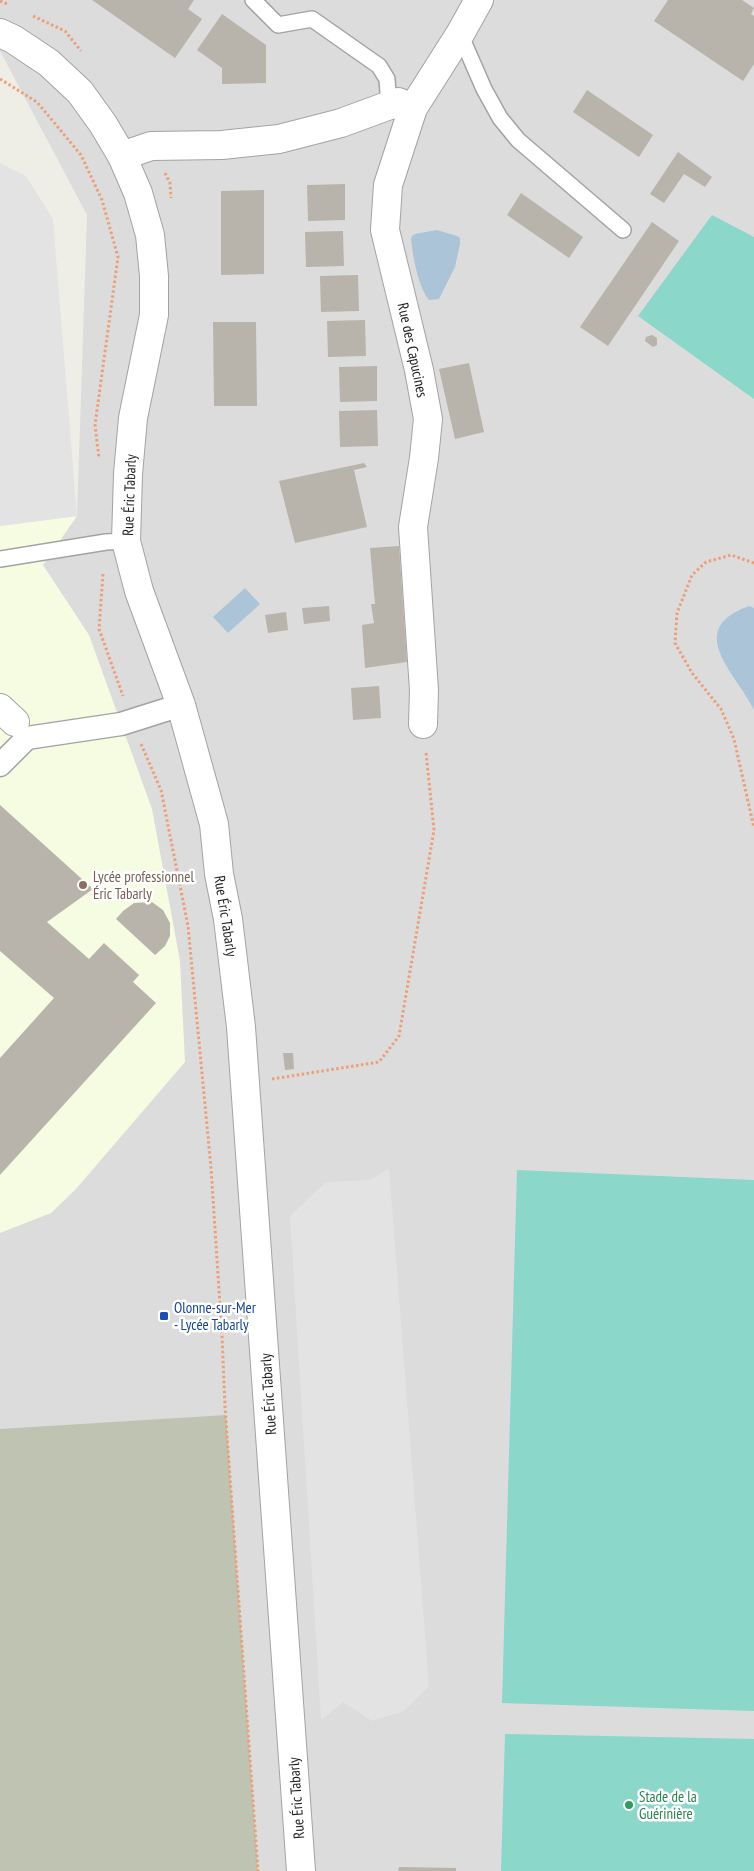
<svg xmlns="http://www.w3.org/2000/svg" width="754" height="1871" viewBox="0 0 754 1871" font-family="'PT Sans Narrow',sans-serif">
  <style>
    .residential { fill: #dddcdc }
    .education { fill: #f6fce2 }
    .construction { fill: #bfc3b2 }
    .pitch { fill: #8bd7ca }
    .parking { fill: #e3e3e3 }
    .water { fill: #abc4d8 }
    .building { fill: #b8b4ac }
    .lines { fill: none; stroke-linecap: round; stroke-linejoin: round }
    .service-casing { stroke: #a3a3a3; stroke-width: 18 }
    .pedestrian-casing { stroke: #a3a3a3; stroke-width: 25 }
    .minor-casing { stroke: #a3a3a3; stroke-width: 30 }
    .tertiary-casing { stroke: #a3a3a3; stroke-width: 30 }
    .path { stroke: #ed9f79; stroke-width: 3; stroke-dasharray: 2.5 2.5; stroke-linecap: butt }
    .service { stroke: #fff; stroke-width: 15 }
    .pedestrian { stroke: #fff; stroke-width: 22 }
    .minor { stroke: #fff; stroke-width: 28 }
    .tertiary { stroke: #fff; stroke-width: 28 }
    .education-dot { fill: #8d6e63; stroke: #fff; stroke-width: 2 }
    .transit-dot { fill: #1a4fb4; stroke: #fff; stroke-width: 2 }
    .leisure-dot { fill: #2e9e5b; stroke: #fff; stroke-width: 2 }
    .labels { text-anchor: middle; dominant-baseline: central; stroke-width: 5; stroke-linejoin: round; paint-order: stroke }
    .street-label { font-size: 15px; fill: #1f1f1f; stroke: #fff }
    .education-label { font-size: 15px; fill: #785e54; stroke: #fff; text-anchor: start }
    .transit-label { font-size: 15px; fill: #164399; stroke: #fff; text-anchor: start }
    .leisure-label { font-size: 15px; fill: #27864d; stroke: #fff; text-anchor: start }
  </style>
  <rect width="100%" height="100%" fill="#efeee6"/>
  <path class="residential" d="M0 0H754V1871H0V526L77 516 87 215 0 51Z"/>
  <path class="education" d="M77 516 43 565 89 635 152 809 180 961 185 1062 75 1190 51 1213 0 1233V526Z"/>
  <path class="construction" d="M226 1415 258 1871H0V1429Z"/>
  <path class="pitch" d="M712 215 754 237V399L638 316Z
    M517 1170 754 1180V1711L502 1703Z
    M505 1734 754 1739V1871H501Z"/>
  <path class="parking" d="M0 163 26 176 53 219 77 516 0 526Z
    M389 1168 429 1686 404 1711 372 1721 343 1702 321 1720 290 1216 326 1182 370 1180Z"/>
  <path class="water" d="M437 230 457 236 460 238V244L455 267 439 299 429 300C418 287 413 257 411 239L412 236 415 234Z
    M245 588 260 604 228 633 213 617Z
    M749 606 754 608V710C736 673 683 630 749 606Z"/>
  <path class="building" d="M92 0H194L188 9 202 19 175 58Z
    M668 0H742L754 8 751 14 754 16V64L743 81 654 21Z
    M222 14 266 45V83L222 84V68L197 50Z
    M587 90 653 135 639 157 573 112Z
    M678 152 712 177 705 187 684 174 664 203 650 194Z
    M345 184V220L308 221 307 185Z
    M264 190V274L221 275V191Z
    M521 193 583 237 569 258 507 215Z
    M652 222 679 241 608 346 580 327Z
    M343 231 344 266 306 267 305 232Z
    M358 275 359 311 321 312 320 276Z
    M365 320 366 356 328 357 327 321Z
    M213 322H256L257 406H214Z
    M652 335 657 338V345L653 347 645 341 646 337Z
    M469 363 484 432 455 439 439 369Z
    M377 366V401L340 402 339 367Z
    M377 410 378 446 340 447 339 411Z
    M364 463 367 467 354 470 367 527 295 543 279 481Z
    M399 546 407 662 365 668 362 625 374 623 371 604H375L370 548Z
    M329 606 330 621 304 624 302 608Z
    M286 612 288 630 268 633 265 615Z
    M379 686 381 718 353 720 351 688Z
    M0 805 93 889 47 922 89 959 104 943 139 975 133 982 156 1003 0 1175V1058L54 998 0 951Z
    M152 902 163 910 170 923V936L165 946 155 955 116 919 123 911 134 903Z
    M283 1053H293L294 1069 285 1070Z
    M399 1867 456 1868V1871H398Z"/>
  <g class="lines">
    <g class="service-casing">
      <path id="service" d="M253 0 278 25 312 19 379 66 387 79 389 106
        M460 34 484 89 500 118 518 140 623 230
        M0 559 106 542 126 541"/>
    </g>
    <g class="pedestrian-casing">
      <path id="pedestrian" d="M0 765 27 738 121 724 181 705"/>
    </g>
    <g class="minor-casing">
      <path id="minor" d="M122 156 151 146 222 145 279 139 341 123 398 102 413 108
        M0 708 15 722
        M423 724 424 690 413 527 424 458 428 419 419 370 385 230 388 185 413 108 460 34 479 0"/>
    </g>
    <g class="tertiary-casing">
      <path id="tertiary" d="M0 33 13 39 49 63 80 92 103 124 122 156 138 193 150 235 154 276V315L133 418 128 474 126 541 139 591 181 705 214 824 219 874 228 919 241 1027 301 1871"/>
    </g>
    <path class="path" d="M0 1 7 4
      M33 16 65 31 81 51
      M0 79 37 102 81 155 102 200 118 257 95 425 99 458
      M165 173 170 183 171 198
      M754 563 731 555 706 562 692 575 677 613 675 643 692 673 721 709 734 739 754 828
      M103 574 99 629 123 696
      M141 744 161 790 188 926 211 1168 222 1335 225 1407 258 1871
      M272 1079 379 1062 399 1036 434 830 426 752"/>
    <use href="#service" class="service"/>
    <use href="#pedestrian" class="pedestrian"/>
    <use href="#minor" class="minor"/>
    <use href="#tertiary" class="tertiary"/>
  </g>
  <circle class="education-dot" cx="83" cy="885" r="5"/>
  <rect class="transit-dot" x="159" y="1311" width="10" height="10" rx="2.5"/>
  <circle class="leisure-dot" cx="629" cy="1805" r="5"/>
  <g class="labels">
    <g class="street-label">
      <text transform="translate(413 350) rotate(78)">Rue des Capucines</text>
      <text transform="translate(129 495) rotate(-88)">Rue Éric Tabarly</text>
      <text transform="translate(226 916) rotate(81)">Rue Éric Tabarly</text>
      <text transform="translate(268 1394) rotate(-94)">Rue Éric Tabarly</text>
      <text transform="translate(296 1798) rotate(-94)">Rue Éric Tabarly</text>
    </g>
    <g class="education-label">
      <text x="93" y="876">Lycée professionnel<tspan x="93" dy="17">Éric Tabarly</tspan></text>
    </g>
    <g class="transit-label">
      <text x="174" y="1307">Olonne-sur-Mer<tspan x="174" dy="17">- Lycée Tabarly</tspan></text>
    </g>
    <g class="leisure-label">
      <text x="639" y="1796">Stade de la<tspan x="639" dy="17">Guérinière</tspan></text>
    </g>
  </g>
</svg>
